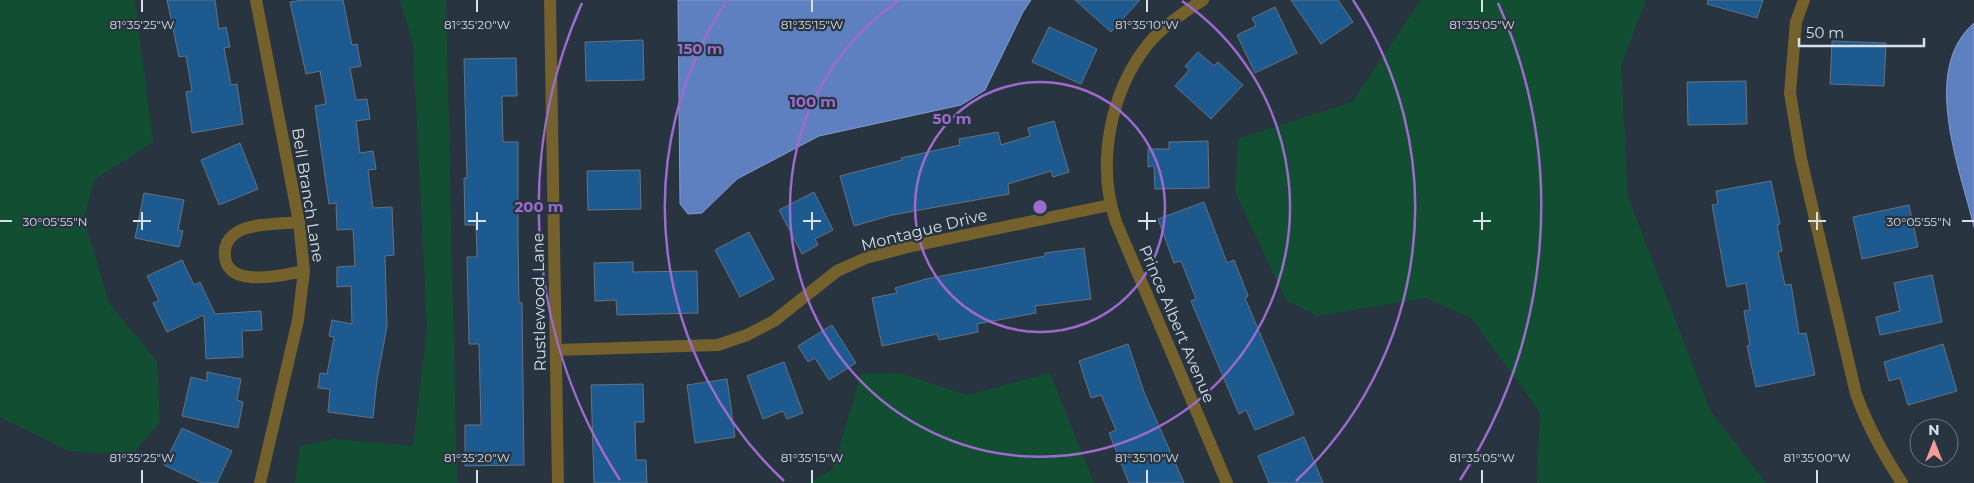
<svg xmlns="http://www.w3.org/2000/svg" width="1974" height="483" viewBox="0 0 1974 483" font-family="Montserrat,sans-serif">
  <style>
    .green { fill: #124f32 }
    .water { fill: #5e80c1; stroke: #839ccc }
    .building { fill: #1c5a90; stroke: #657281 }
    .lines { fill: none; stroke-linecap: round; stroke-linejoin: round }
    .street { stroke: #75612c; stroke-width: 12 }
    .ticks { fill: none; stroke: #d8dfe7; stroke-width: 2 }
    .ring { fill: none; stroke: #9c6bcd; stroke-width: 2.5 }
    .labels { text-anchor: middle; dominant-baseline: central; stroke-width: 4.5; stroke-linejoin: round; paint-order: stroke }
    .street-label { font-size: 16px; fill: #d8dfe7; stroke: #283440 }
    .ticks-label { font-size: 12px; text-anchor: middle; fill: #d8dfe7; stroke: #283440; stroke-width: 4.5; stroke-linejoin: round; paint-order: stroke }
    .centre { fill: #9c6bcd; stroke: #283440; stroke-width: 2.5 }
    .ring-label { font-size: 15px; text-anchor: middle; font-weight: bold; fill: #9c6bcd; stroke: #283440; stroke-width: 4.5; stroke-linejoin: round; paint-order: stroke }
  </style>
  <rect width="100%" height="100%" fill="#283440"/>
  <path class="green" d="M0 0H135L153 142 94 180 84 219 109 303 157 361 160 422 132 455 69 451 0 417Z
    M400 0H446L457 483H295L300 446 335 439 413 446 427 328 413 44Z
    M1421 0H1646L1621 66 1628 197 1710 410 1766 483H1537L1540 412 1471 318 1426 298 1317 316 1286 300 1235 192 1238 139 1352 102Z
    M900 373 967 395 1050 373 1094 483H808L833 469 861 374Z"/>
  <path class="water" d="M678 0H1031L1023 12 985 90 961 105 819 136 737 179 702 213 688 214 680 204Z
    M1974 23V227C1960 168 1920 70 1974 23Z"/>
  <path class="building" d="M167 0H215L219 29 226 27 230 47 224 48 231 85 237 84 243 124 192 133 186 92 192 91 186 56 179 57Z
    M303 0H343L352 45 357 44 361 66 350 68 356 100 367 99 370 119 356 121 360 153 373 151 376 169 368 170 373 208 392 207 394 255 385 256 387 326 377 380 373 418 328 412 330 389 318 388 320 373 327 374 334 337 329 336 332 320 352 324 351 286 337 287V267L355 266 353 229 337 230 336 203 329 204 315 106 326 104 320 71 306 74 290 2Z
    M1075 0H1140L1111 32Z
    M1291 0H1338L1353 22 1321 44Z
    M1708 0H1763L1757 18 1707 4Z
    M1275 7 1297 53 1255 73 1237 35 1256 26 1252 18Z
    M1049 27 1097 49 1081 84 1032 62Z
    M643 40 644 80 586 81 585 42Z
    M1832 41 1886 43 1884 86 1830 84Z
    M1198 52 1214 66 1218 62 1243 85 1211 119 1175 86 1189 70 1185 66Z
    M516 58 517 96H502L503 142H518V238L519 303H522L524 465 465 466V425H481L479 344H469L467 257H477L476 225H465L464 178H467L464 59Z
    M1746 81 1747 124 1688 125 1687 82Z
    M1054 121 1069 172 1053 177 1051 171 1008 184 1009 194 892 215 854 226 840 176 902 160 901 158 960 145 959 139 998 132 1001 145 1030 136 1028 128Z
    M1208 141 1209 188 1155 189 1154 166 1148 167V149H1169V142Z
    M240 143 258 189 219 205 201 160Z
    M640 170 641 209 588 210 587 171Z
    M1771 181 1780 224 1777 225 1782 251 1778 252 1785 285 1791 284 1799 334 1806 333 1815 375 1756 387 1747 346 1750 345 1744 311 1750 310 1746 283 1727 287 1712 205 1718 204 1716 191Z
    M814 192 833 230 815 239 818 245 802 254 779 210Z
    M144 193 184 200 178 230 183 231 179 247 135 238Z
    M1204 202 1227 263 1234 260 1248 296 1245 298 1294 414 1255 430 1246 410 1239 414 1191 301 1196 299 1181 261 1174 263 1158 219Z
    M1909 205 1918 247 1862 259 1853 217Z
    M749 232 774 279 740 297 715 250Z
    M1084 248 1091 299 1035 306 1036 313 977 324 978 332 939 340 937 334 882 346 872 298 897 293 895 288 926 279 1045 256V253Z
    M182 260 194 285 200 282 215 314 261 311 262 330 242 331 243 357 206 359 204 315 167 332 153 303 159 301 147 276Z
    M633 262V272L697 271 698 313 617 315 616 300 595 301 594 263Z
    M1932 275 1942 322 1880 335 1876 317 1900 311 1894 283Z
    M832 325 856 363 829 380 815 358 808 362 798 346Z
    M1128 344 1144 392 1184 483H1129L1109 433 1116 430 1101 395 1091 398 1079 361Z
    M1943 344 1957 391 1908 405 1900 378 1889 381 1884 362Z
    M784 362 803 413 787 419 783 411 763 419 747 376Z
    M207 372 241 379 237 400 243 402 238 428 182 416 191 377 207 381Z
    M727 379 735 437 695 443 687 385Z
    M643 384 644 422H635L636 460H646L647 483H594L591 385Z
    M182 428 232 451 217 483H202L164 465Z
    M1304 437 1323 483H1269L1258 456Z"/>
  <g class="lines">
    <path class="street" d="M256 0 299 222 304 271 298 320 260 483
      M550 0 558 483
      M1203 0C1184 12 1163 26 1149 43 1110 91 1096 164 1116 222L1227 483
      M1804 0 1796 22 1790 93 1801 159 1856 394C1868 427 1883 454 1902 483
      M299 222C281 224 258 223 241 230 233 234 226 240 225 250 221 291 282 275 304 271
      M556 350 718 345 747 335 774 321 837 271 866 258 908 247 1110 205"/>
  </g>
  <path class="ticks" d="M142 0V12M477 0V12M812 0V12M1147 0V12M1482 0V12M142 212V230M477 212V230M812 212V230M1147 212V230M1482 212V230M1817 212V230M0 221H12M133 221H151M468 221H486M803 221H821M1138 221H1156M1473 221H1491M1808 221H1826M1962 221H1974M142 470V483M477 470V483M812 470V483M1147 470V483M1482 470V483M1817 470V483"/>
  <g class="ring">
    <circle cx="1040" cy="207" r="125"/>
    <path d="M1182 1A250 250 0 1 1 898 1"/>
    <path d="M784 481A375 375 0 0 1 727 0M1353 0A375 375 0 0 1 1296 481"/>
    <path d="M620 480A501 501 0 0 1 582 3M1498 3A501 501 0 0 1 1460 480"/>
  </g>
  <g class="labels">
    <g class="street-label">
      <text transform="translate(308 195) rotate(81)">Bell Branch Lane</text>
      <text transform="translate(924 230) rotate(-14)">Montague Drive</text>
      <text transform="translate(539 302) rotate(-91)">Rustlewood Lane</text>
      <text transform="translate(1177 324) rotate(67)">Prince Albert Avenue</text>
    </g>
  </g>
  <g class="ticks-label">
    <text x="142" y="29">81°35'25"W</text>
    <text x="477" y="29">81°35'20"W</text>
    <text x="812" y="29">81°35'15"W</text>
    <text x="1147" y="29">81°35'10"W</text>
    <text x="1482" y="29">81°35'05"W</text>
    <text x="55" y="226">30°05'55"N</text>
    <text x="1919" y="226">30°05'55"N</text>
    <text x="142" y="462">81°35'25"W</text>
    <text x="477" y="462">81°35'20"W</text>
    <text x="812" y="462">81°35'15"W</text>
    <text x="1147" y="462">81°35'10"W</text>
    <text x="1482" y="462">81°35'05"W</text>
    <text x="1817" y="462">81°35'00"W</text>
  </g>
  <circle cx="1040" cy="207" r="8" class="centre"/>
  <g class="ring-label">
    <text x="700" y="54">150 m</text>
    <text x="813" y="107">100 m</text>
    <text x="952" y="124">50 m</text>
    <text x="539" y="212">200 m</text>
  </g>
  <g transform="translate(1934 443)"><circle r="24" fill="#283440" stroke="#6e7883"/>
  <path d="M0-4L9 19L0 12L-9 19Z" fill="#f59b9a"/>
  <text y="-8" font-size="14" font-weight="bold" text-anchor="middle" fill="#d8dfe7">N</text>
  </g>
  <path d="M1799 38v8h125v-8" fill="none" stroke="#d8dfe7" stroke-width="2.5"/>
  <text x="1806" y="38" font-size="15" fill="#d8dfe7" stroke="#283440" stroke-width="4" paint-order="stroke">50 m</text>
</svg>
